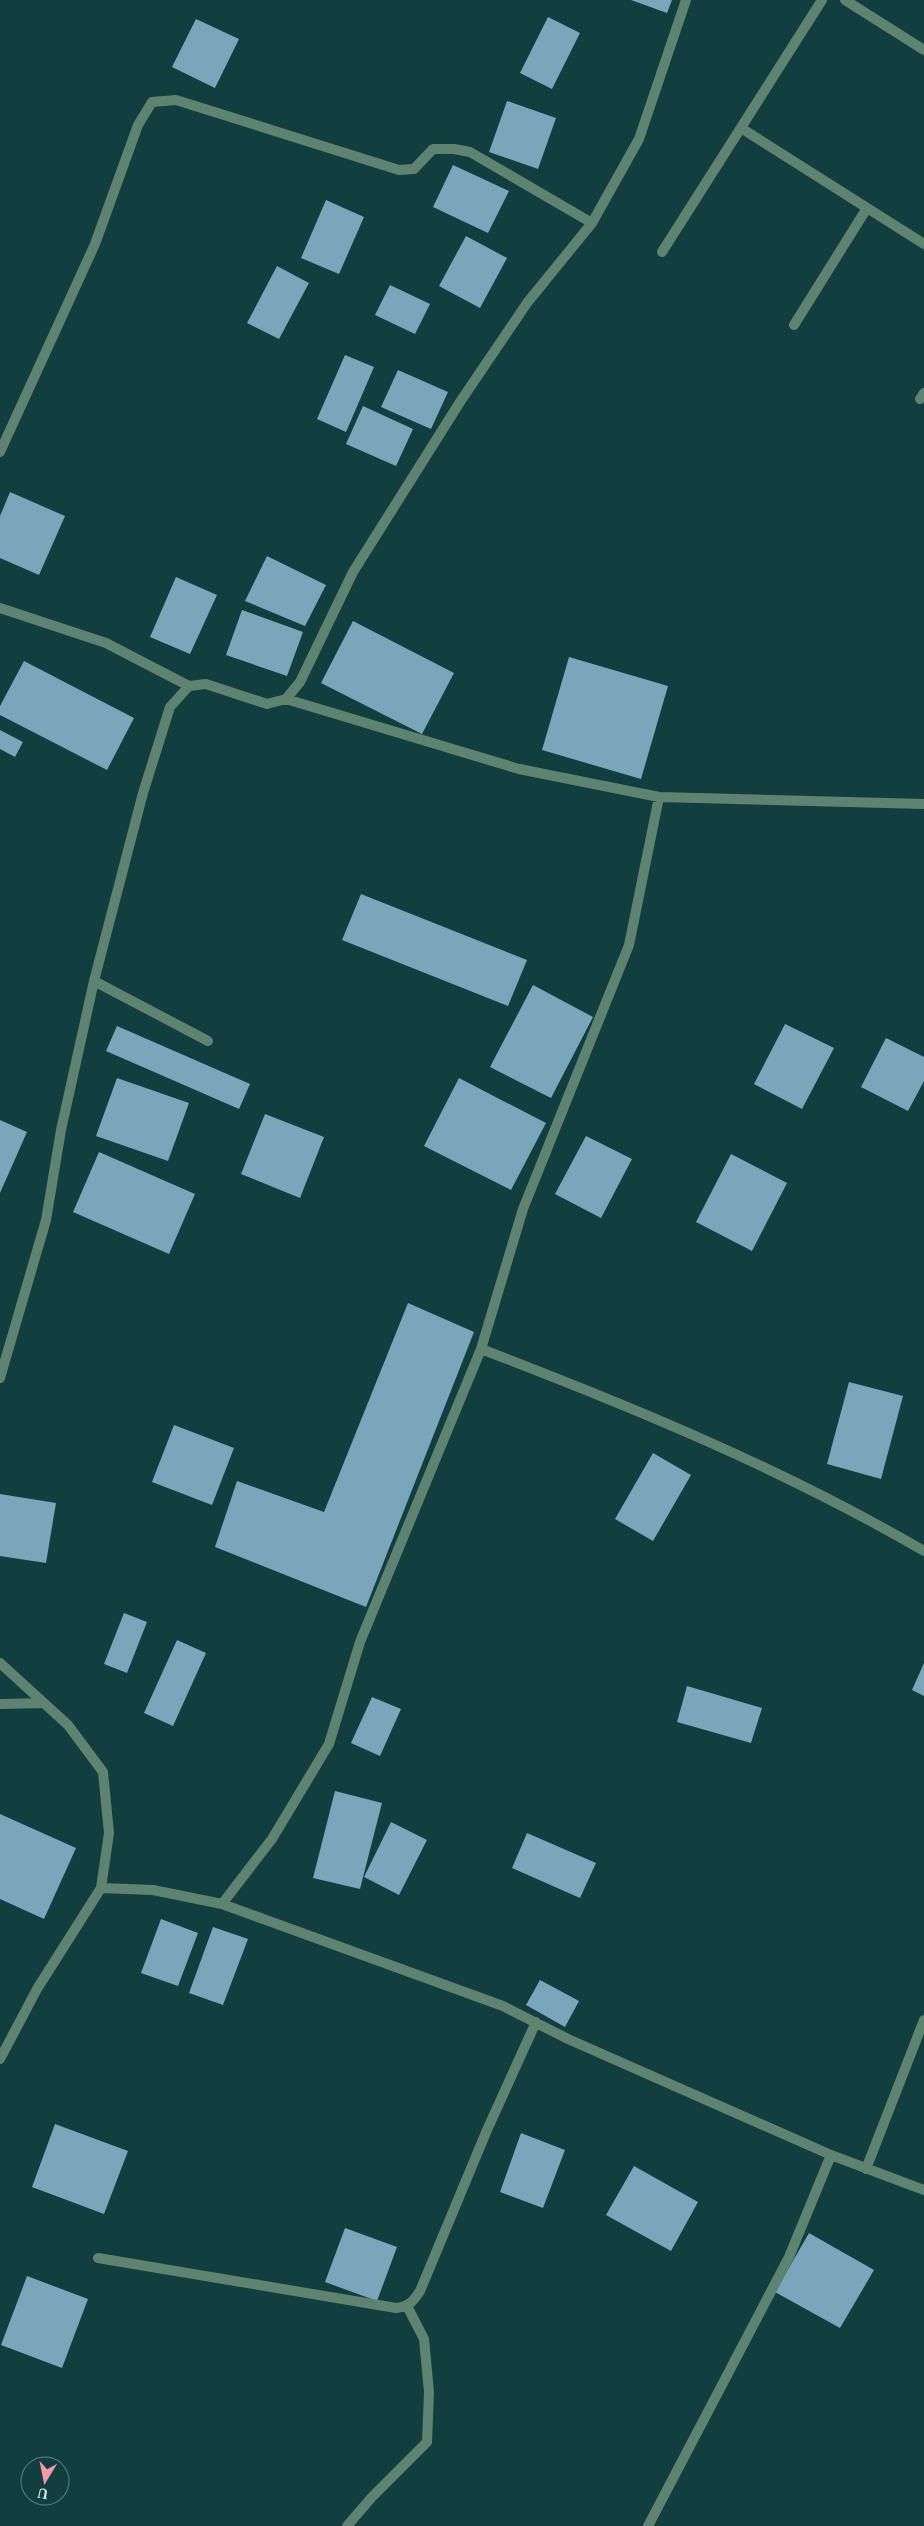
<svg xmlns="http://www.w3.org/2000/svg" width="924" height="2526" viewBox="0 0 924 2526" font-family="'IBM Plex Serif',serif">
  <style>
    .building { fill: #7aa5bb }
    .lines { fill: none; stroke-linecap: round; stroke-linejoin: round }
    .street { stroke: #5e8471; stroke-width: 10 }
  </style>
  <rect width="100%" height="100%" fill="#133e3f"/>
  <path class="building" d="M631 0H672L667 13Z
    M548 17 580 33 552 89 520 73Z
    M196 19 239 39 215 88 172 67Z
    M507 101 556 118 538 169 489 152Z
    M453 165 509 191 488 233 433 207Z
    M326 200 364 217 339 274 301 258Z
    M466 236 507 258 480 308 439 286Z
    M277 266 309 283 279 339 247 323Z
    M390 285 430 304 415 334 375 315Z
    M345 355 374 367 346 432 317 419Z
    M398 370 448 392 431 429 381 407Z
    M363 406 413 429 396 466 346 444Z
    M10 492 65 516 39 575 0 558V516Z
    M267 556 326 585 305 626 245 601Z
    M176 577 217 595 190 654 150 637Z
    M242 610 303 632 287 676 226 655Z
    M353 621 454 673 422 734 321 683Z
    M569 657 668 686 641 779 542 750Z
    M24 661 134 718 107 770 0 715V706Z
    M0 730 23 742 15 757 0 749Z
    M361 894 527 960 508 1006 342 940Z
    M533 985 593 1017 551 1098 490 1067Z
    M785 1024 834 1048 802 1109 754 1084Z
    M117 1026 250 1084 239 1109 106 1051Z
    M886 1038 924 1057V1081L908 1111 861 1087Z
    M117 1078 189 1103 168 1161 96 1136Z
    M459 1078 546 1123 511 1190 424 1146Z
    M265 1114 324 1137 300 1198 241 1174Z
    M0 1120 27 1132 0 1193Z
    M586 1136 632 1159 601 1218 555 1194Z
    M99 1152 195 1194 169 1254 73 1212Z
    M731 1154 787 1183 752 1251 696 1222Z
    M408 1303 474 1332 366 1607 215 1547 237 1481 324 1512Z
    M849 1382 903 1396 881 1479 827 1464Z
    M174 1425 234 1448 212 1505 152 1482Z
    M653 1453 691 1475 653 1541 615 1519Z
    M0 1494 56 1503 46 1563 0 1556Z
    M124 1613 147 1622 127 1673 104 1664Z
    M177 1640 206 1653 173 1726 144 1713Z
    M924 1663V1696L912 1690Z
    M687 1686 762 1708 751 1743 677 1722Z
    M372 1697 401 1709 380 1756 351 1743Z
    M335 1791 382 1803 360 1889 313 1878Z
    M0 1814 76 1848 44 1919 0 1899Z
    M391 1822 427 1840 399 1895 364 1877Z
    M527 1833 596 1863 580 1898 512 1868Z
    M161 1919 198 1933 178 1986 141 1973Z
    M213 1927 248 1939 223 2005 189 1993Z
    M540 1980 579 2001 565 2027 526 2005Z
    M55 2124 128 2151 104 2214 32 2187Z
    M521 2133 565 2150 543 2208 500 2192Z
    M634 2166 698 2202 671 2251 606 2215Z
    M345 2228 397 2247 377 2301 325 2282Z
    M809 2233 874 2270 840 2328 775 2292Z
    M27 2276 88 2299 62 2368 1 2345Z"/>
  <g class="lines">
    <path class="street" d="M845 0 924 50
      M741 128 924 244
      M662 252 822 0
      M794 325 867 208
      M920 399 924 393
      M0 452 95 244 138 125 152 102 176 100 399 170 414 169 433 149H454L470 152 592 223
      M0 608 106 643 189 686
      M286 699 519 769 659 797 924 804
      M94 981 208 1041
      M481 1349C633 1407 783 1469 924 1551
      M0 1378 46 1220 61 1130 94 981 143 793 170 707 189 686 206 684 267 704 286 699 300 682 353 572 460 402 527 303 592 223 639 139 686 0
      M0 1663 68 1725 103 1772 109 1833 101 1888 37 1989 0 2059
      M0 1704 44 1703
      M101 1888 153 1890 222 1904 503 2006 568 2039 831 2155 924 2190
      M222 1904 272 1839 329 1744 360 1642 481 1349 523 1209 629 945 659 797
      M866 2169 924 2020
      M98 2258 396 2308C409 2306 413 2302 420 2291L487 2130 536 2022
      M347 2526 372 2497 427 2442 429 2392 424 2339 407 2306
      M648 2526 789 2257 831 2155"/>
  </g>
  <g transform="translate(45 2481) rotate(190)"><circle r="24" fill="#133e3f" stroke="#5e8081"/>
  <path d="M0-4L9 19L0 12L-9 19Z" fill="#f39aa9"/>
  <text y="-8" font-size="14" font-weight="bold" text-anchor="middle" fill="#cee4e4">U</text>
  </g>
</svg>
